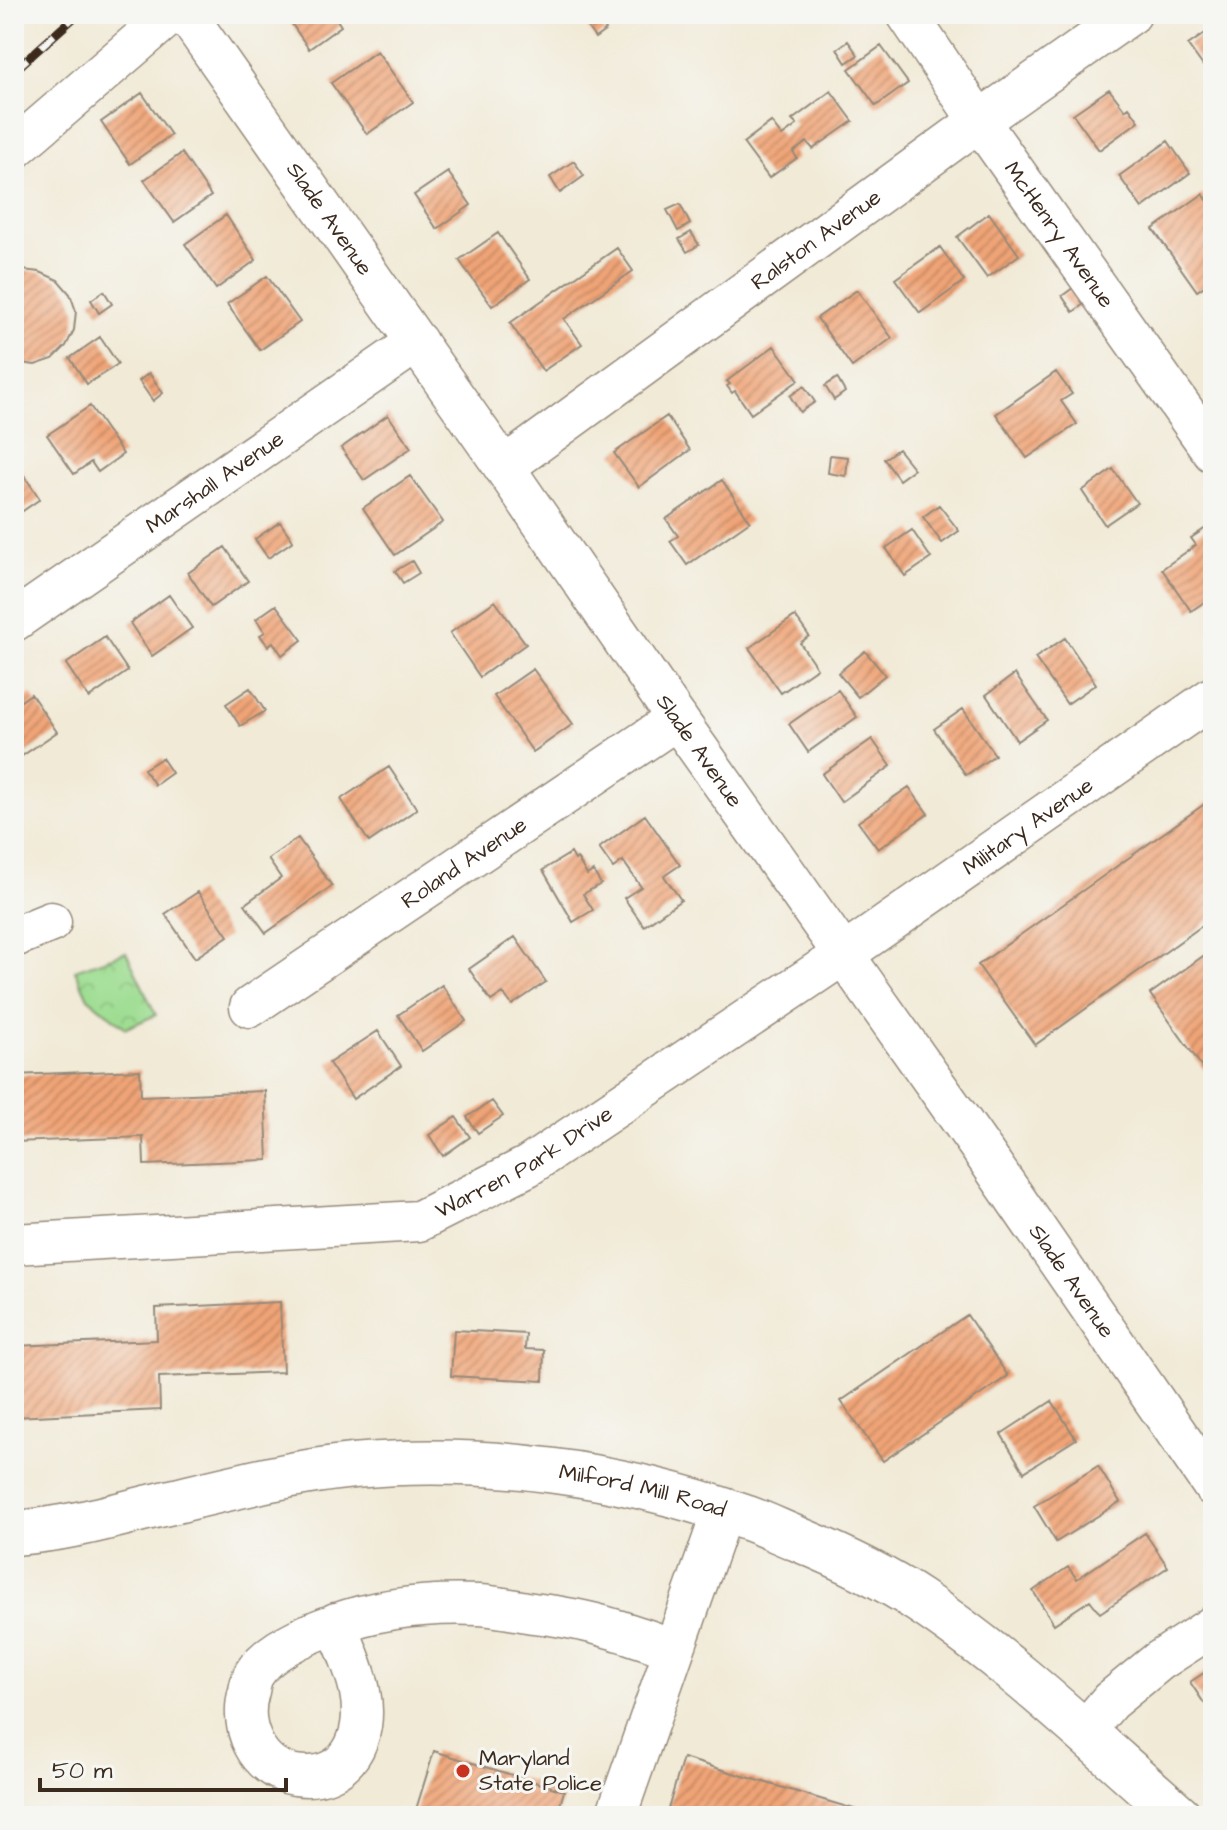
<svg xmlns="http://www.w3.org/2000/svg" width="1227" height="1830" viewBox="0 0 1227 1830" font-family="'Architects Daughter',sans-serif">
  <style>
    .park { fill: url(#park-crowns); stroke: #6c8458; stroke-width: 2 }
    .building { fill: url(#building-hatch) }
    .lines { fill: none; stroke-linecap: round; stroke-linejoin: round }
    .minor-casing { stroke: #968a7a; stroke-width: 43 }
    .major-casing { stroke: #968a7a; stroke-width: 47 }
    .minor { stroke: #fff; stroke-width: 40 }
    .major { stroke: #fff; stroke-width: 44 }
    .rail-casing { stroke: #3b2a1e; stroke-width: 9 }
    .rail { stroke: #f6f6f2; stroke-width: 6; stroke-dasharray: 18; stroke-linecap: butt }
    .poi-dot { fill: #c8321e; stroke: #f6f6f2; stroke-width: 3 }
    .labels { text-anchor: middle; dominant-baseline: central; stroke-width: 6; stroke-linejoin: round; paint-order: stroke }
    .street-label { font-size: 22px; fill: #3b2a1e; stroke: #f6f6f2 }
    .poi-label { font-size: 22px; fill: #3b2a1e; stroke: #f6f6f2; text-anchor: start }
  </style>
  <defs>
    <pattern id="park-crowns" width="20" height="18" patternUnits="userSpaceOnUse" patternTransform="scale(2)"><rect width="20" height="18" fill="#9edd92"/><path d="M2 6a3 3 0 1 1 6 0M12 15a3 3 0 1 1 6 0" fill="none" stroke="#89be7d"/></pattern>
    <pattern id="building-hatch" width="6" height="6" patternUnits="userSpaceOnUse" patternTransform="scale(2)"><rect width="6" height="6" fill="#f0a477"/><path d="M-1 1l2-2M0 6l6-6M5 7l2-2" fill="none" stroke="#c48661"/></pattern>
  </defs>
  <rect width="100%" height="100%" fill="#f6f6f2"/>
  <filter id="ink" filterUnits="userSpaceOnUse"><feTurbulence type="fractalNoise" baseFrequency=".0125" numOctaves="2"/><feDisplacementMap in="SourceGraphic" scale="16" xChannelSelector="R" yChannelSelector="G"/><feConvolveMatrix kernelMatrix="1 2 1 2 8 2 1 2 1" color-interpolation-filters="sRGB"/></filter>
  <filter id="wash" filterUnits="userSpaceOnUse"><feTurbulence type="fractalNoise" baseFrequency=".006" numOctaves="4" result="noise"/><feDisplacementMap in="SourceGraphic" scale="32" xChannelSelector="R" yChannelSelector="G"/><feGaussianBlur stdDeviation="1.8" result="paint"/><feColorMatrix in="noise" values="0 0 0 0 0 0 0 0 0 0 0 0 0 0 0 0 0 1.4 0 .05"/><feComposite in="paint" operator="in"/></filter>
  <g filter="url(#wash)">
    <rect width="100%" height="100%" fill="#f1ead7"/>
    <path class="park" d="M126 952 156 1015 126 1028 88 998 75 970Z"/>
    <g id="blocks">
      <path class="building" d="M285 14H333L341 26 309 49Z
        M597 17 606 30 595 38 586 25Z
        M1213 28V80L1188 45Z
        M848 41 858 55 846 63 837 49Z
        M881 46 908 83 876 106 849 69Z
        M377 51 413 102 367 134 331 83Z
        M1109 89 1125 110 1129 107 1139 121 1099 150 1073 114Z
        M831 91 853 121 813 149 807 142 793 152 797 158 769 178 743 143 771 122 782 136 797 125 792 120Z
        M142 93 171 135 130 164 101 122Z
        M1168 141 1190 173 1142 208 1119 176Z
        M182 153 211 196 174 222 144 180Z
        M574 161 584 176 560 193 550 177Z
        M448 172 471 205 437 229 414 195Z
        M1203 194 1213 208V280L1197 291 1153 229Z
        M680 204 690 224 678 231 667 210Z
        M989 213 1019 255 987 278 957 237Z
        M226 215 256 260 216 289 185 244Z
        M691 232 699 245 687 252 679 239Z
        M498 233 530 279 492 306 459 260Z
        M940 247 964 281 920 313 895 279Z
        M617 248 633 271 564 319 582 344 543 371 510 323Z
        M22 270 40 272 58 280 70 294 76 311 74 330 66 346 53 359 35 365 14 362V273Z
        M267 276 300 322 260 350 227 304Z
        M1077 285 1088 301 1073 312 1062 296Z
        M857 290 892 338 852 367 817 318Z
        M104 291 112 304 99 313 91 300Z
        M100 337 118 364 87 384 70 358Z
        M774 346 799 380 751 414 735 391 732 393 727 386 730 384 727 381Z
        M1056 372 1072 394 1061 401 1077 424 1027 458 996 414Z
        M149 373 163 393 153 401 139 381Z
        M837 378 845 392 834 400 825 386Z
        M804 386 815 402 800 412 790 396Z
        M90 406 123 454 98 472 91 462 74 474 47 435Z
        M388 415 411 448 364 480 341 448Z
        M667 416 690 450 639 487 614 453Z
        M898 449 914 469 899 480 884 459Z
        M830 455 848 457 846 476 828 473Z
        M19 468 40 499 14 517V471Z
        M1113 469 1137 503 1105 525 1082 491Z
        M410 476 443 522 395 555 363 508Z
        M722 480 750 521 687 565 670 541 678 536 666 519Z
        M939 505 959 531 942 543 923 517Z
        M280 522 293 541 268 558 255 539Z
        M1206 528 1213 539V596L1191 611 1162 569 1196 545 1191 538Z
        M912 530 931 558 905 576 886 548Z
        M225 547 248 581 211 607 188 573Z
        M412 561 419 573 403 583 395 571Z
        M169 595 192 628 152 656 130 623Z
        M495 601 526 644 480 677 450 633Z
        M276 605 302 640 282 655 273 642 268 646 260 635 265 632 256 619Z
        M795 616 809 636 800 643 817 668 781 693 749 648Z
        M105 637 128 671 89 698 66 664Z
        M1065 638 1096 684 1067 704 1035 658Z
        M865 651 885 675 858 697 838 673Z
        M533 669 573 724 533 752 494 696Z
        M1015 674 1047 720 1017 741 986 695Z
        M250 688 265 711 240 726 226 704Z
        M838 690 857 717 808 752 789 724Z
        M31 694 57 732 16 760 14 757V706Z
        M963 709 995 755 966 775 934 729Z
        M872 739 891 766 841 802 822 774Z
        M162 758 172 773 155 785 144 769Z
        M389 767 417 809 369 842 341 799Z
        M909 787 928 814 878 849 858 822Z
        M1213 798V918L1035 1045 978 965Z
        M645 815 680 865 664 876 681 900 644 926 624 898 641 887 623 861 613 868 599 848Z
        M298 838 332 886 266 933 245 904 281 878 268 859Z
        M571 853 575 860 577 858 587 875 593 871 601 884 583 894 593 910 573 922 543 870Z
        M198 892 228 936 195 958 165 914Z
        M515 937 546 982 512 1005 503 993 491 1001 469 969Z
        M1213 949V1082L1150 994Z
        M442 985 466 1021 422 1051 398 1015Z
        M378 1031 401 1066 353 1099 329 1063Z
        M140 1070 141 1096 265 1091 268 1160 144 1165 143 1137 14 1142V1075Z
        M492 1101 503 1116 478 1133 467 1117Z
        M456 1117 470 1137 443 1156 429 1135Z
        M280 1302 283 1372 159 1377 160 1410 14 1417V1346L157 1340 156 1308Z
        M967 1315 1008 1376 883 1461 841 1401Z
        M454 1330 526 1334 525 1349 544 1350 543 1381 451 1376Z
        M1052 1401 1076 1439 1024 1472 1001 1434Z
        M1098 1466 1120 1502 1056 1542 1034 1506Z
        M1145 1533 1168 1567 1100 1613 1090 1600 1054 1624 1033 1591 1068 1567 1077 1579Z
        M1213 1667V1697L1204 1703 1190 1682Z
        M434 1751 564 1791 557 1816H414Z
        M683 1758 874 1815V1816H666Z"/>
    </g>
  </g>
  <g filter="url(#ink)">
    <use href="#blocks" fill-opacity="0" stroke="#968a7a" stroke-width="2"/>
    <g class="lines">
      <g class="minor-casing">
        <g id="minor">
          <path id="s1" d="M186 14 504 467 677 719 979 1146 1213 1486"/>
          <path id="s2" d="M907 14 979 121 1213 452"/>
          <path d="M14 149 171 14"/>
          <path id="s3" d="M504 467 979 121 1131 14"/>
          <path id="s4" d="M14 621 417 342"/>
          <path d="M14 937 51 922"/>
          <path id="s5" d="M250 1007 677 719"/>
          <path id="s6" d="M14 1244 419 1221 528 1166 843 955 1213 697"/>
          <path d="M336 1623C344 1645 356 1669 360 1692 369 1737 348 1783 295 1775 257 1769 238 1727 249 1691 250 1686 251 1679 254 1674 269 1649 309 1633 335 1624 380 1608 432 1603 479 1605 497 1606 515 1610 533 1613 559 1616 585 1620 610 1628 632 1634 653 1642 674 1649"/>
          <path d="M1084 1732 1110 1701 1159 1661 1213 1626"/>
          <path d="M616 1816 723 1510"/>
        </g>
      </g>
      <g class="major-casing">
        <g id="major">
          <path id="s7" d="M14 1533C59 1530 103 1519 146 1508 215 1492 283 1473 353 1466 484 1454 621 1473 744 1517 763 1523 780 1532 798 1539 839 1556 881 1575 918 1600 1012 1662 1094 1742 1179 1816"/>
        </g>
      </g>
      <use href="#minor" class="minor"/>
      <use href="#major" class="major"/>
      <g class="rail-casing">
        <path id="rail" d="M14 71 78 14"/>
      </g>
      <use href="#rail" class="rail"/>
    </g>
  </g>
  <circle class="poi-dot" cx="463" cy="1771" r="8"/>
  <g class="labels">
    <g class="street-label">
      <text stroke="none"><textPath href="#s1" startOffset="250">Slade Avenue</textPath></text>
      <text stroke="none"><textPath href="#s2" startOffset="268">McHenry Avenue</textPath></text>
      <text stroke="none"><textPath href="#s3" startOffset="386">Ralston Avenue</textPath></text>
      <text stroke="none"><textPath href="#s4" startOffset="244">Marshall Avenue</textPath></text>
      <text stroke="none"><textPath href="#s1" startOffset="898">Slade Avenue</textPath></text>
      <text stroke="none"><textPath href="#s6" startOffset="1132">Military Avenue</textPath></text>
      <text stroke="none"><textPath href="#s5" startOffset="258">Roland Avenue</textPath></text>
      <text stroke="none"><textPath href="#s6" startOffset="526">Warren Park Drive</textPath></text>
      <text stroke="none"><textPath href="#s1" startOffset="1546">Slade Avenue</textPath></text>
      <text stroke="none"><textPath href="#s7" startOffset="638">Milford Mill Road</textPath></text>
    </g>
    <g class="poi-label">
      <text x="479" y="1758">Maryland<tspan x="479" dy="25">State Police</tspan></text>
    </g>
  </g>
  <rect width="1227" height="1830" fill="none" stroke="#f6f6f2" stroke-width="48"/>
  <path d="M40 1778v12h246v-12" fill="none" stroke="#3b2a1e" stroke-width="4"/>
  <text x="52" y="1778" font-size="24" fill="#3b2a1e" stroke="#f6f6f2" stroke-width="6" paint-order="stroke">50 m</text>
</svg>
